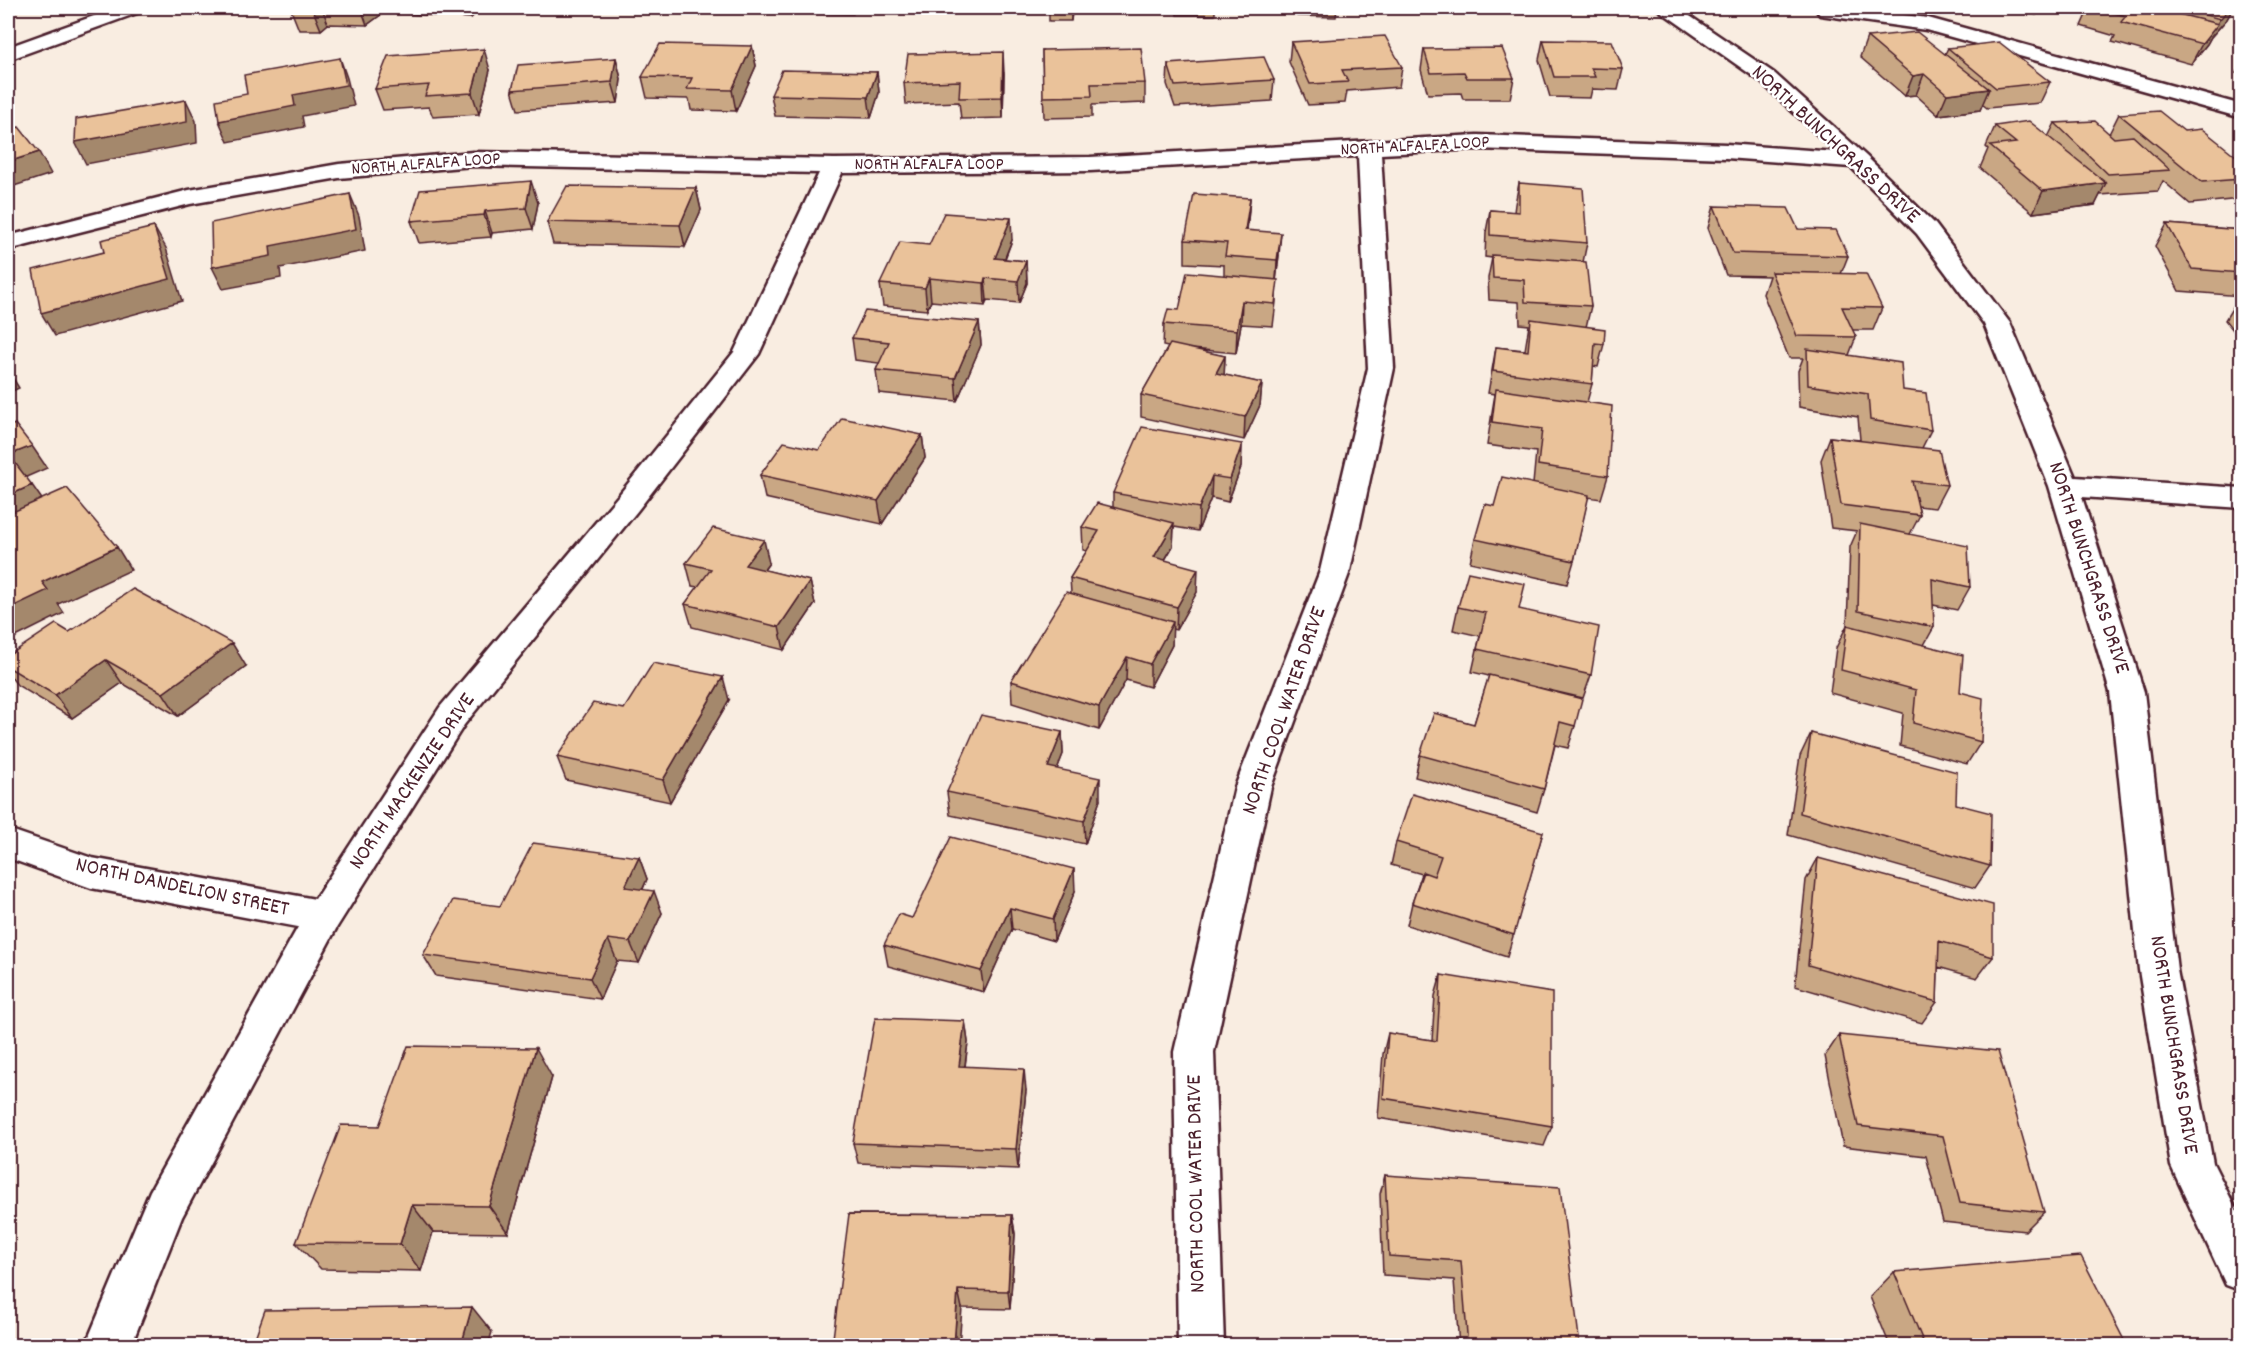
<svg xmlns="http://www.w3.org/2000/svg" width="2249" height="1353" viewBox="0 0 2249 1353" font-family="Dekko,sans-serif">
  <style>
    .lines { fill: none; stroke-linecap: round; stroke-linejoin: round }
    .minor-casing { stroke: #4a1f2b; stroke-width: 5 }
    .minor { fill: #fff; fill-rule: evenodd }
    .wall { fill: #c9a784; stroke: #4a1f2b; stroke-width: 1.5 }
    .shaded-wall { fill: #a4886c; stroke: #4a1f2b; stroke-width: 1.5 }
    .building { fill: #eac29a; stroke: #4a1f2b; stroke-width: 1.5 }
    .labels { text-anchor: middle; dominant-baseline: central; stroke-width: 5; stroke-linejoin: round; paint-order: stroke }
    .far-street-label { font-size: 18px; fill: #4a1f2b; stroke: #fff }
    .street-label { font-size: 22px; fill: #4a1f2b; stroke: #fff }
  </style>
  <rect width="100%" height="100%" fill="#f9ede1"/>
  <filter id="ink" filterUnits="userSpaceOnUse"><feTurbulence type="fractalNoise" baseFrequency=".0167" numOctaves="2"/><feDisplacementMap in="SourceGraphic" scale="12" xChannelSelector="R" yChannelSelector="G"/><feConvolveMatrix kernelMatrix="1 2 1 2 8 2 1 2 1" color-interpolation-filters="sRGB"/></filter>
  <g filter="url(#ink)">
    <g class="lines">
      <g class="minor-casing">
        <path id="minor" d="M116 8H143L140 12 8 60V47Z
          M1656 8H1678L1774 73 1866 156 1935 224 2010 323 2075 477 2242 488V508L2082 497 2144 692 2177 970 2213 1163 2242 1221V1291L2226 1285 2171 1166 2139 970 2110 692 2049 486 1984 324 1917 234 1851 167 1726 158 1477 149 1381 154 1394 368 1350 571 1271 787 1214 1052 1224 1346H1178L1174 1052 1235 787 1320 571 1368 368 1358 156 1090 171 842 173 759 354 638 510 464 725 337 927 182 1217 131 1346H85L150 1191 298 927 91 888 8 858V829L92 858 315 899 440 707 618 496 734 352 819 173 473 166 339 178 190 204 8 250V236L189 190 339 164 473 152 834 159 1090 157 1477 135 1726 144 1836 152 1760 81Z
          M1819 8H1846L1928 18 2242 105V118L1926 30 1820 15 1817 11Z"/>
      </g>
      <use href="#minor" class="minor"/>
    </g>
    <path class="wall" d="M294 8H390L367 25 328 24 321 30H299L291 10Z
      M392 8H481L471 18 393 13Z
      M773 8H855L853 14 774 13Z
      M907 8H932L930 13 908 12Z
      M1033 8H1111V12L1072 11 1071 21H1049V12H1034Z
      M1176 8H1241H1215V15H1177Z
      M1297 8H1364L1363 9 1337 8 1336 17 1297 16Z
      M1980 8H1997L1993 11Z
      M2008 8H2042L2036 15Z
      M2089 8H2233L2227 19 2211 37 2207 44 2191 64 2112 42 2115 36 2081 26Z
      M1867 37 1945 54 1948 48 2050 82 2040 103 1987 108 1982 104 1980 110 1938 115 1916 95 1905 96 1860 57Z
      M1543 40 1623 69 1618 90 1592 89 1590 98 1550 97 1539 60Z
      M1291 42 1402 67 1399 87 1347 91 1345 103 1308 105 1289 62Z
      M752 46 756 66 736 111 691 110 689 99 647 98 642 77Z
      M1424 49 1514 78 1510 99H1463L1461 93 1428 94 1421 70Z
      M1042 50 1145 83V103L1092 105V117L1044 118Z
      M616 58 621 79 618 103 518 110 512 90Z
      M1168 64 1274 80 1272 101 1175 107 1167 84Z
      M2241 64V75L2236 73Z
      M490 70 479 114 433 117 429 107 383 110 375 89Z
      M877 72 879 93 871 118 775 116 771 95Z
      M1004 73 1003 118 961 119 959 102 906 104 904 83Z
      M2119 114 2184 131 2241 160V199L2190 204 2163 181 2158 191 2100 195 2095 205 2033 213 1980 168 1988 149 1986 147 1995 126 2048 137 2055 123 2109 134Z
      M1519 183 1587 243 1583 262 1591 306 1586 327 1604 344 1598 367 1593 366 1592 384 1587 402 1608 476 1601 499 1588 497 1574 561 1567 584 1470 562 1475 539 1494 506 1533 484 1536 452 1487 445 1492 412 1495 394 1488 393 1496 347 1525 350 1529 325 1520 324 1519 302 1489 300 1488 278 1492 258 1485 257 1486 232 1490 210 1514 212 1515 204Z
      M696 188 701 210 685 247 553 244 547 222Z
      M1250 198 1247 231 1279 255 1276 280V302L1273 326 1241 324 1236 353 1192 349 1225 356 1224 375 1262 383 1260 405 1244 440 1141 417V395L1168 347 1163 346 1164 324 1179 310 1224 275V265L1185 263V240Z
      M538 203 533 229 492 233 491 237 419 243 411 221Z
      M1714 206 1798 229 1848 256 1841 274 1882 308 1873 330H1852L1856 337 1849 355 1903 390 1931 430 1922 448 1947 485 1935 508 1918 506 1920 515 1910 534 1970 587 1957 610 1933 605 1934 627 1924 645 1960 692 1981 742 1967 764 1900 746 1903 713 1830 693 1836 648 1847 625 1850 547 1857 531 1831 528 1821 460 1830 437 1860 440 1858 417 1799 407 1798 371 1803 358H1789L1763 294 1769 276 1726 275 1708 228Z
      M2167 224 2241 230V296L2179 291 2155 246Z
      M1012 240 1005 259 1026 261 1027 283 1019 303 987 300 985 306 931 301 927 310 883 306 880 284 929 245Z
      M2239 297H2241V340L2225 320Z
      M979 322 981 345 957 401 879 393 876 370 879 363 855 360 852 338Z
      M922 435 925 458 882 524 765 498 760 475 819 450Z
      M1242 444 1241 467 1228 502 1211 498 1198 531 1174 527 1173 546 1165 560 1197 592 1176 630 1172 629V645L1150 687 1126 680 1099 730 1012 703 1011 681 1071 593 1070 578 1087 551 1083 550 1082 527 1113 507V493Z
      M686 563H769L764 570 810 581 815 604 784 650 692 627 685 604 698 587 692 586Z
      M1458 607 1519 609 1591 675 1583 698 1540 688 1575 726 1568 748 1555 745 1544 789 1537 812 1415 777 1420 755 1474 724 1489 676 1472 672 1480 636 1453 630Z
      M69 632 246 666 178 716 122 683 72 718 17 685 8 673V656Z
      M729 700 670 802 566 780 557 757Z
      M1062 732 1063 754 1057 769 1100 800 1085 844 950 815 947 792Z
      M1811 733 1956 804 1990 866 1975 888 1788 835 1800 756Z
      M1543 832 1507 957 1407 925 1412 903 1422 874 1391 865 1396 842Z
      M639 857 647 879 643 889 662 913 639 963 617 961 600 999 436 976 423 955 500 906Z
      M1818 858 1993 957 1977 978 1938 967 1937 1002 1922 1023 1795 986 1806 880Z
      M1075 891 1054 941 1012 929 984 992 888 966 884 945 912 918Z
      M1441 975 1552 1126 1544 1146 1378 1118 1383 1054 1388 1033 1432 1040 1435 996Z
      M965 1021 968 1042 965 1067 1026 1090 1018 1169 858 1163 853 1143Z
      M1839 1035 2044 1212 2025 1231 1943 1222 1926 1156 1843 1146 1825 1056Z
      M552 1077 508 1233 433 1232 421 1271 321 1269 296 1243 379 1126Z
      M1385 1175 1580 1346H1459L1454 1280 1383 1275 1380 1194Z
      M849 1214 1012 1215 1015 1234 1010 1309 962 1308Z
      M1894 1272 2126 1344 2125 1346H1890L1870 1297Z"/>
    <path class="shaded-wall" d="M316 8H322L328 24 321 30 313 10Z
      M361 8H390L367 25Z
      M468 8H481L471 18Z
      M1071 8H1072V11L1071 21Z
      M2039 8H2042L2036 15Z
      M2229 8H2233L2227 19 2211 37 2207 44 2191 64 2202 44 2215 27 2220 19Z
      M752 46 756 66 736 111 732 90Z
      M484 49 490 70 479 114 472 93Z
      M1003 52 1004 73 1003 118 1002 97Z
      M340 58 347 78 354 106 302 116 304 127 228 142 219 121 293 95Z
      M616 58 621 79 618 103 612 82Z
      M877 72 879 93 871 118 868 97Z
      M1924 74 1916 95 1905 96 1913 76Z
      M1989 89 1980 110 1938 115 1947 94Z
      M186 100 196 121 197 143 86 164 75 142Z
      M39 152 51 174 8 188V162Z
      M531 181 538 203 533 229 526 208Z
      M2106 183 2095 205 2033 213 2043 191Z
      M696 188 701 210 685 247 680 225Z
      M350 194 359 216 365 251 280 268 281 278 223 289 212 267 270 246Z
      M1250 198 1248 220 1244 252 1245 230Z
      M485 211 492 233 491 237 484 215Z
      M1011 218 1012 240 996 280 995 258Z
      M154 227 166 248 182 301 55 336 41 313Z
      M1281 233 1279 255 1276 282 1277 260Z
      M1026 261 1027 283 1019 303 1018 281Z
      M929 278 931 301 927 310 925 288Z
      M985 278 987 300 985 306 984 283Z
      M1242 301 1241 324 1236 353 1237 330Z
      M979 322 981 345 957 401 955 378Z
      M1225 356 1224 378 1216 373Z
      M8 370 19 388 8 393Z
      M1262 383 1260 405 1244 440 1245 417Z
      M922 435 925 458 882 524 878 501Z
      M1242 444 1241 467 1228 502 1230 479Z
      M32 446 47 468 24 478 9 455Z
      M1212 476 1211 498 1198 531 1199 508Z
      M32 485 48 508 8 526V496Z
      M1174 523 1173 546 1153 580 1154 557Z
      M764 540 769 563 750 588 745 565Z
      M117 547 131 570 58 604 64 613 8 641V609L42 582Z
      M1198 569 1197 592 1176 630 1177 607Z
      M810 581 815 604 784 650 779 627Z
      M1173 622 1172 645 1150 687V664Z
      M232 643 246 666 178 716 163 693Z
      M1127 657 1126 680 1099 730V707Z
      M106 660 122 683 72 718 55 695Z
      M723 677 729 700 670 802 663 780Z
      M1062 732 1063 754 1049 790 1048 767Z
      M1100 778V800L1085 844 1084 821Z
      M639 857 647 879 634 909 625 887Z
      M1074 869 1075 891 1054 941 1053 919Z
      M654 891 662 913 639 963 630 942Z
      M1010 908 1012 929 984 992 981 971Z
      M608 939 617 961 600 999 590 978Z
      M965 1021 968 1042 962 1087 959 1066Z
      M536 1048 552 1077 508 1233 489 1206Z
      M1024 1069 1026 1090 1018 1169 1016 1149Z
      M412 1205 433 1232 421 1271 400 1244Z
      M1012 1215 1015 1234 1010 1309 1008 1291Z
      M958 1290 962 1308 959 1346H954Z
      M472 1307 492 1332 488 1346H461Z"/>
    <path class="building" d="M294 8H316L313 10H291Z
      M2095 8H2155L2218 24 2202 44 2121 22 2126 16Z
      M2179 8H2230L2220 19Z
      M1917 32 1989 89 1947 94 1924 74 1913 76 1867 37Z
      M1385 36 1402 67 1342 70 1348 82 1310 84 1291 42Z
      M1543 40 1612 41 1623 69 1591 68 1595 77H1554Z
      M1999 42 2050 82 1996 88 1948 48Z
      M660 44 752 46 732 90 687 89 692 78 642 77Z
      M1141 48 1145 83 1091 84 1092 96 1043 97 1042 50Z
      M1502 48 1514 78H1467L1464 72 1431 73 1424 49Z
      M484 49 472 93 425 96 429 85 375 89 388 56Z
      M1003 52 1002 97 959 98 960 81 904 83 908 54Z
      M1264 57 1274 80 1175 86 1168 64Z
      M340 58 346 85 293 95 295 106 219 121 216 100 247 94 244 75Z
      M616 58 612 82 512 90 518 65Z
      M782 70 877 72 868 97 771 95Z
      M186 100 187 122 75 142 76 119Z
      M2159 111 2184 131 2202 129 2241 160V179L2202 182 2119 114Z
      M2029 121 2106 183 2043 191 1990 146 2016 143 1995 126Z
      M2095 121 2114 138 2133 136 2170 170 2108 174 2055 123Z
      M19 127 39 152 8 162V131Z
      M531 181 526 208 485 211 484 215 411 221 420 190Z
      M1519 183 1583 188 1587 243 1490 235V210L1519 212Z
      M567 186 696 188 680 225 547 222Z
      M350 194 356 229 270 246 271 256 212 267 211 223Z
      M1194 194 1250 198 1245 230 1281 233 1277 260 1225 256 1227 243 1185 240Z
      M1714 206 1788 208 1798 229 1836 230 1848 256 1733 253Z
      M944 213 1011 218 995 258 1026 261 1018 281 985 278 984 283 929 278 925 288 880 284 900 242 929 245Z
      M2167 224 2241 230V273L2192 269Z
      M154 227 170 279 41 313 33 270 104 252 101 240Z
      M1492 255 1586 262 1591 306 1525 302 1524 280 1493 278Z
      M1187 272 1278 280 1275 304 1242 301 1237 330 1164 324 1168 309 1179 310Z
      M1771 272 1866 274 1882 308 1842 307 1856 337 1797 336Z
      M865 311 979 322 955 378 876 370 889 342 852 338Z
      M1531 319 1605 329 1604 344 1595 343 1592 384 1493 371 1496 347 1528 351Z
      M1170 344 1225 356 1216 373 1262 383 1245 417 1141 395Z
      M1807 349 1901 363 1903 390 1926 393 1931 430 1870 420 1868 394 1808 385Z
      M1496 389 1612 406 1608 476 1538 465 1542 429 1492 422Z
      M842 418 922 435 878 501 760 475 784 442 819 450Z
      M15 424 32 446 9 455 32 485 8 496V427Z
      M1142 427 1242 444 1230 479 1212 476 1199 508 1113 493Z
      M1830 437 1939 450 1947 485 1912 481 1920 515 1841 505Z
      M1502 477 1589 495 1574 561 1475 539 1485 504 1494 506Z
      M67 488 117 547 42 582 48 590 8 609V514Z
      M1097 503 1174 523 1154 557 1198 569 1177 607 1070 578 1099 531 1082 527Z
      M1860 524 1968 546 1970 587 1932 579 1934 627 1858 611Z
      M713 528 764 540 745 565 810 581 779 627 685 604 711 569 686 563Z
      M1468 572 1525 584 1519 609 1599 627 1591 675 1477 649 1486 613 1458 607Z
      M133 589 232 643 163 693 106 660 55 695 8 667V656L56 624 69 632Z
      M1066 592 1173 622 1150 664 1127 657 1099 707 1011 681Z
      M1847 625 1963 655 1960 692 1983 698 1981 742 1913 723 1916 690 1841 670Z
      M653 663 723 677 663 780 557 757 593 703 624 709Z
      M1489 675 1582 699 1575 726 1560 722 1544 789 1420 755 1434 713 1474 724Z
      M981 715 1062 732 1048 767 1100 778 1084 821 947 792Z
      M1811 733 1957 772 1956 804 1991 813 1990 866 1800 813Z
      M1412 794 1543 832 1514 935 1412 903 1423 872 1434 876 1441 856 1396 842Z
      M951 837 1074 869 1053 919 1010 908 981 971 884 945 899 914 912 918Z
      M533 843 639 857 625 887 654 891 630 942 608 939 590 978 423 955 453 900 500 906Z
      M1818 858 1993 905V957L1939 941 1937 1002 1808 965Z
      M1441 975 1552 993V1126L1383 1098 1388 1033 1437 1041Z
      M875 1018 965 1021 959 1066 1024 1069 1016 1149 853 1143Z
      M1839 1035 1998 1051 2044 1212 1960 1203 1943 1136 1858 1126Z
      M408 1046 536 1048 489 1206 412 1205 400 1244 296 1243 341 1125 379 1126Z
      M1385 1175 1560 1187 1580 1346H1468L1461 1261 1389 1256Z
      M849 1214 1012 1215 1008 1291 958 1290 954 1346H832Z
      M2081 1256 2126 1344 2114 1346H1925L1894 1272Z
      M472 1307 461 1346H252L265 1310Z"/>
  </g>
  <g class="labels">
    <g class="far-street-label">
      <text transform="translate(1415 147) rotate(-3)">NORTH ALFALFA LOOP</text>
      <text transform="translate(426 165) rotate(-4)">NORTH ALFALFA LOOP</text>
      <text x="929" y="165">NORTH ALFALFA LOOP</text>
    </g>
    <g class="street-label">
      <text transform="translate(1835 145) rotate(43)">NORTH BUNCHGRASS DRIVE</text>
      <text transform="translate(2088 568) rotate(72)">NORTH BUNCHGRASS DRIVE</text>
      <text transform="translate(1285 711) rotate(-71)">NORTH COOL WATER DRIVE</text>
      <text transform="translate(413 782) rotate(-56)">NORTH MACKENZIE DRIVE</text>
      <text transform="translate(182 888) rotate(12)">NORTH DANDELION STREET</text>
      <text transform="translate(2173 1045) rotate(81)">NORTH BUNCHGRASS DRIVE</text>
      <text transform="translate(1197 1184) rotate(-91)">NORTH COOL WATER DRIVE</text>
    </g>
  </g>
  <rect width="2249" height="1353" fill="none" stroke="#fff" stroke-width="30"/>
  <rect x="15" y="15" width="2219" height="1323" fill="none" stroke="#4a1f2b" stroke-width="2" filter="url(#ink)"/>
</svg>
